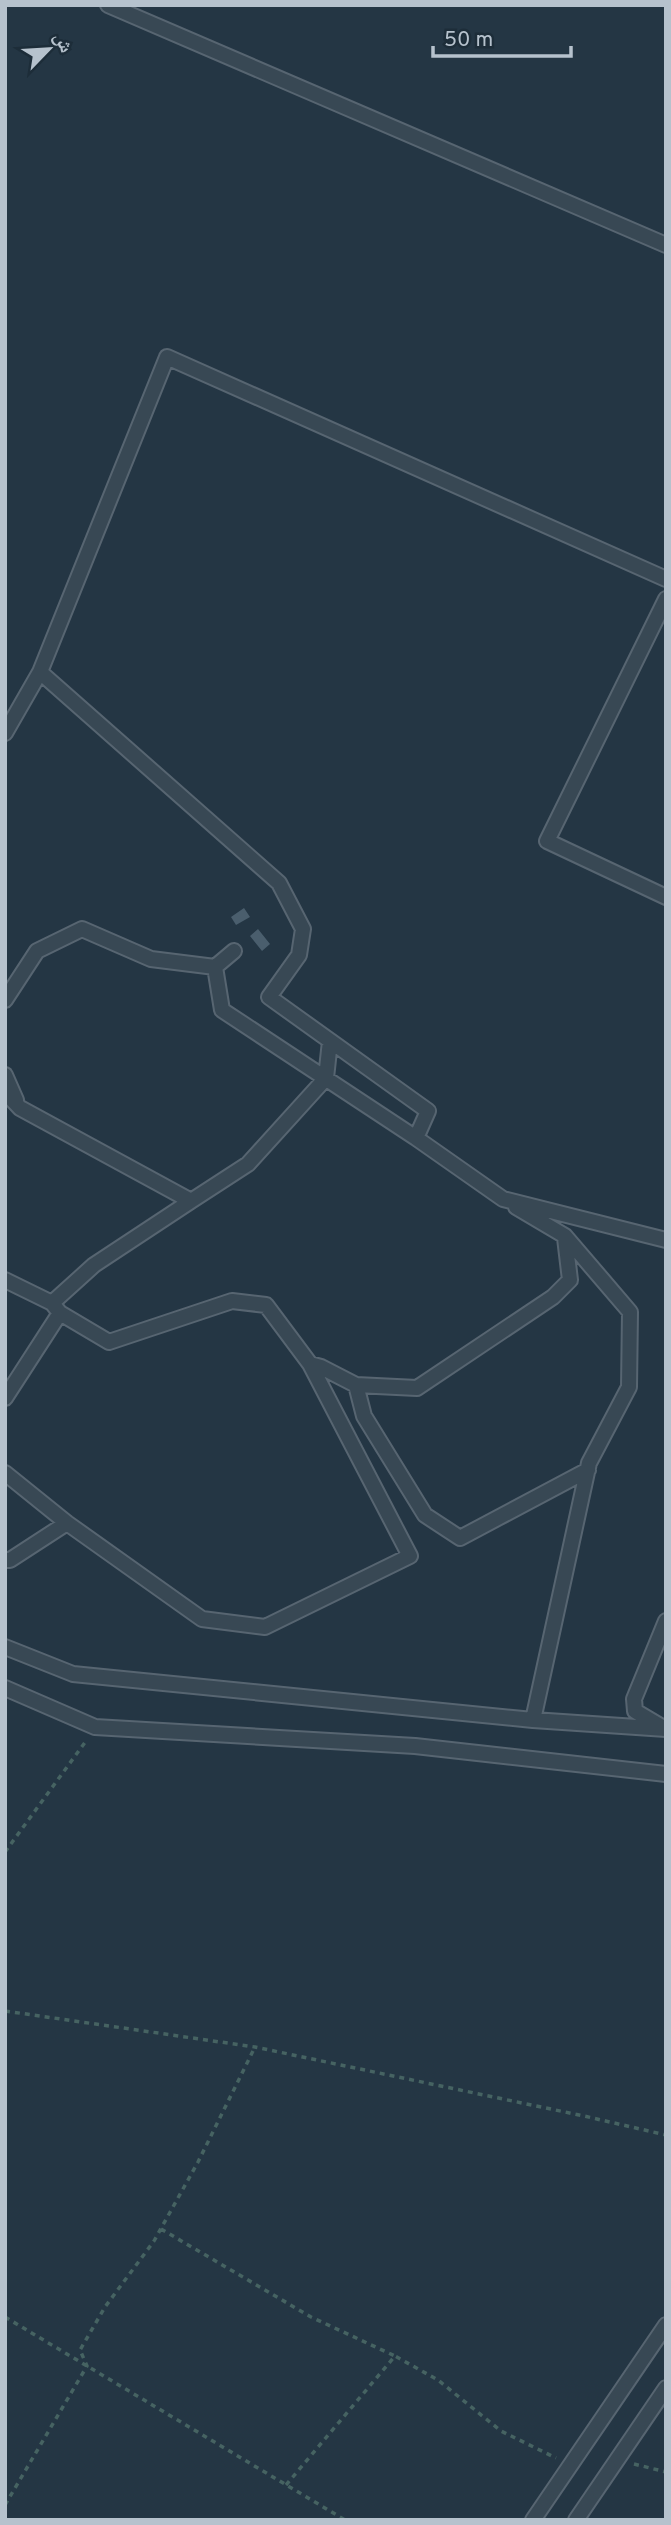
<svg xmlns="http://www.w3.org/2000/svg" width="671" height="2525" viewBox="0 0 671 2525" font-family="Overpass,'Noto Naskh Arabic',sans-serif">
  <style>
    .building { fill: #4a5e6d }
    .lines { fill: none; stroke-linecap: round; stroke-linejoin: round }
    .street-casing { stroke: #576571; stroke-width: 18 }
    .path { stroke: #466362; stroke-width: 3.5; stroke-dasharray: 5 5; stroke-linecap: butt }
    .street { stroke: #384854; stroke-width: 14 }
  </style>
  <rect width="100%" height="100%" fill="#243644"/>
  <path class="building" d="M244 908 250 917 236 925 231 917Z
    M258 929 270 944 262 951 250 936Z"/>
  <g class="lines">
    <g class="street-casing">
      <path id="street" d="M108 5 666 245
        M666 579 167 357 40 672 279 883 303 929 299 955 269 997 428 1111 416 1138 503 1199 666 1240
        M666 599 547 841 666 897
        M5 733 40 672
        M234 951 215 967 222 1010 416 1138
        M5 1000 37 951 82 929 151 959 215 967
        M5 1075 16 1100
        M5 1092 20 1108 191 1201 248 1164 326 1078 330 1041
        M191 1201 94 1265 52 1303 60 1313 109 1342 232 1301 266 1305 310 1364 321 1367 356 1385 364 1416 425 1515 460 1538 588 1470
        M516 1207 565 1236 630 1312 629 1387 589 1463 533 1720
        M5 1280 52 1303
        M356 1385 417 1388 553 1297 570 1280 565 1238
        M5 1398 60 1313
        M5 1473 67 1523 202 1619 265 1627 410 1556 310 1364
        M5 1560H10L67 1523
        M5 1647 73 1674 533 1720 666 1729
        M5 1688 95 1727 415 1746 666 1774
        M662 1727 635 1711 634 1699 666 1621
        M533 2520 666 2325
        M576 2520 666 2388"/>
    </g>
    <path class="path" d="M5 1852 86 1741
      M5 2011 255 2047 584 2116 666 2135
      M161 2229 311 2317 395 2356
      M5 2317 345 2520
      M634 2464 666 2472
      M286 2485 395 2356 438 2380 501 2431 556 2458
      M5 2505 87 2366 80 2350 105 2307 154 2241 198 2162 255 2047"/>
    <use href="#street" class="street"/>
  </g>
  <rect width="671" height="2525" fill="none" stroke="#b6c2cd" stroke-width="14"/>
  <g transform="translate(49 49) rotate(65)" stroke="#1d2d39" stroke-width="5" paint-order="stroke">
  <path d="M0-5L12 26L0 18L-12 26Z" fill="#b6c2cd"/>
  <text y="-10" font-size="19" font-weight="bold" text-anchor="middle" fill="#b6c2cd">ش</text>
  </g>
  <path d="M433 46v10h138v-10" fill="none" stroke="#b6c2cd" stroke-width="3.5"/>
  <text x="444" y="46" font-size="21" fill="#b6c2cd" stroke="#1d2d39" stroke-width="5" paint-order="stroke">50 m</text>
</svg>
